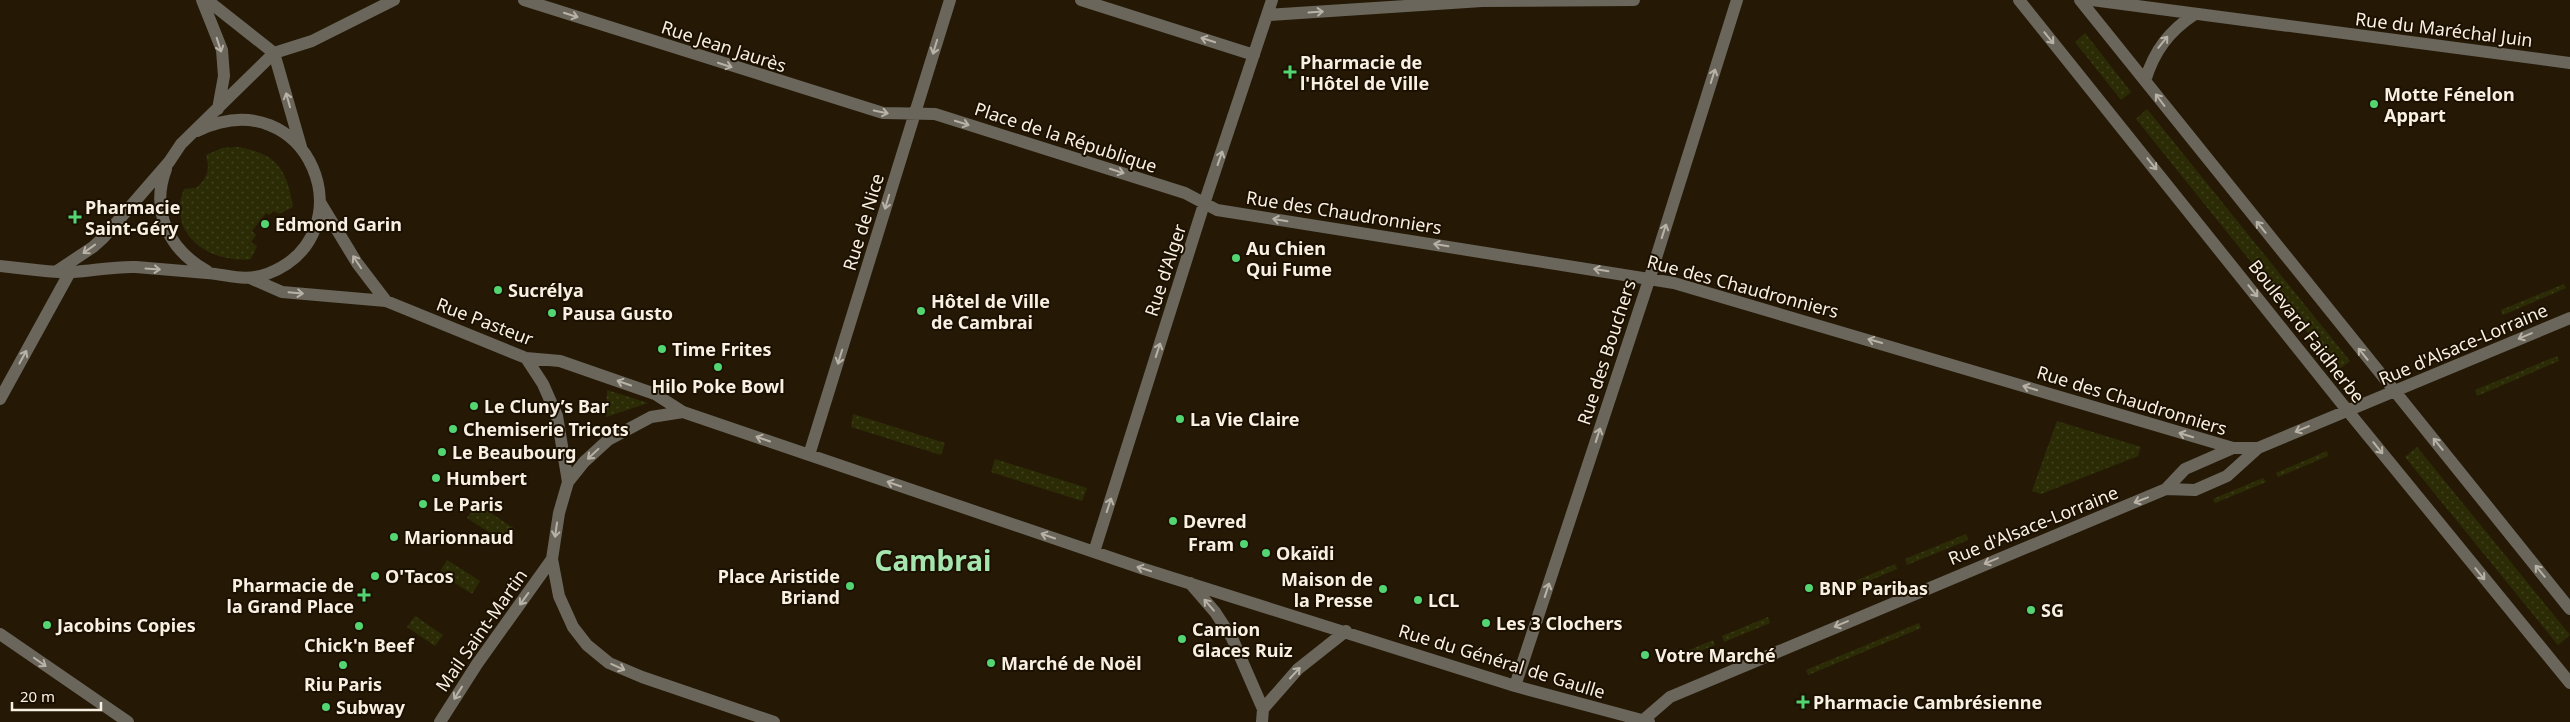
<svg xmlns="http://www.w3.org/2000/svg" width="2570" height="722" viewBox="0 0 2570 722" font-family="'Noto Sans',sans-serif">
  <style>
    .grass { fill: url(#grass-dots) }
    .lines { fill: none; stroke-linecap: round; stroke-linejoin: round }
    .street { stroke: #6a665c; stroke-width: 12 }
    .oneway { stroke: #b9b2a7 }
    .poi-dot { fill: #53d672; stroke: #1c1000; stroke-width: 2 }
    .labels { text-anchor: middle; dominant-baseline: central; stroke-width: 4; stroke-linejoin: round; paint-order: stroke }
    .street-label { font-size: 18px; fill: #f9f0e4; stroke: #1c1000 }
    .poi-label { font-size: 18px; font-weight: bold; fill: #f9f0e4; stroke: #1c1000; text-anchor: start }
    .town-label { font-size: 28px; font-weight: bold; fill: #a5e5ae; stroke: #1c1000 }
  </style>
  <defs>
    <pattern id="grass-dots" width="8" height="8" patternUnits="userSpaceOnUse" patternTransform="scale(1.25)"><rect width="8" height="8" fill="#2b2c06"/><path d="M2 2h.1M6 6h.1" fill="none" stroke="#40411e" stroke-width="1.8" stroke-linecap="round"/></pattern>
  </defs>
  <rect width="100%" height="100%" fill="#251906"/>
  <path class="grass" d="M2085 33 2131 92 2121 100 2075 42Z
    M2147 109 2350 361 2338 370 2136 119Z
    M238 147C277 154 287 169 293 207L279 214 273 211 270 215 266 213 252 231 256 235 251 242 257 246 251 259C210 264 166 234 184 189L196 188C208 178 210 169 206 155L222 148Z
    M2564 284 2566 288 2503 315 2501 310Z
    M2557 356 2559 361 2477 396 2475 390Z
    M607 390 648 403 606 417Z
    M853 414 945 443 941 455 851 427Z
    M2057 421 2141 447 2138 456 2041 494 2032 491Z
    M2417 447 2570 635 2558 645 2405 457Z
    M2327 451 2328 456 2278 477 2276 473Z
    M995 459 1087 488 1082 501 991 472Z
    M2263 478 2266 482 2215 503 2213 499Z
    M477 504 515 529 506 543 467 518Z
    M1966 534 1968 540 1907 565 1905 559Z
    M447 560 480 581 472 594 439 573Z
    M1895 564 1897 569 1850 589 1848 584Z
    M415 616 443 635 435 646 407 627Z
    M1768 617 1770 623 1724 642 1722 636Z
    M1919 623 1921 628 1808 675 1806 670Z
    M1713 640 1715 645 1670 664 1668 659Z"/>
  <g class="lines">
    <path class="street" d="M202 0 222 50 224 76 218 109
      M207 0 274 53
      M524 0 883 113 935 114 1185 193 1217 210 1674 283 2233 448
      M1081 0 1254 55
      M2019 0 2347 410 2570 683
      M2080 0 2570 609
      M2092 0 2570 63
      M1268 15 1482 1 1634 0
      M274 53 301 147
      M2145 81C2154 51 2169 31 2195 14
      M166 169C150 211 169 250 207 271
      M320 202 357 263 386 301
      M0 266C23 268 48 273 72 272 93 271 115 266 136 267 160 269 184 271 207 273 230 275 244 282 267 274 370 235 309 77 197 131
      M57 271 93 247 103 238 169 162 181 144 274 53 312 41 394 0
      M250 278 282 292 386 301 526 358 560 361 655 394 683 412
      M526 358 543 384 557 416 568 482
      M0 399 70 272
      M809 455 950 0
      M2166 489 2195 490 2227 476 2258 448
      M1094 552 1204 204 1272 0
      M1190 583 1215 612 1232 638 1263 709 1262 722
      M0 634 128 722
      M1515 686 1650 277 1737 0
      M1263 709 1298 669 1346 631
      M440 722 477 664 552 559
      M774 722 642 677 609 663 587 645 573 627 559 596 552 559 559 513 568 482 584 462 608 440 651 417 683 412 1144 569 1515 686 1649 722
      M1641 722 1670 697 2166 489 2185 469 2233 448H2258L2570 318"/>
  </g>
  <defs><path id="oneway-shaft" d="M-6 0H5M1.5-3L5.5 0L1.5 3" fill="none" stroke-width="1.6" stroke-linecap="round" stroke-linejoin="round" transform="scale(1.25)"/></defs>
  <g class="oneway">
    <use href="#oneway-shaft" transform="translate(1316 12) rotate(-4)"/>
    <use href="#oneway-shaft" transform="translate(571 15) rotate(18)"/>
    <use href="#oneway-shaft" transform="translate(2049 38) rotate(51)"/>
    <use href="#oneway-shaft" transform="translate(1208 40) rotate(-162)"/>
    <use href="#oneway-shaft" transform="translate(2163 42) rotate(-51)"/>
    <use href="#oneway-shaft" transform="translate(219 45) rotate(72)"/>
    <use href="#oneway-shaft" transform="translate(935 47) rotate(107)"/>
    <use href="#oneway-shaft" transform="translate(725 65) rotate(18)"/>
    <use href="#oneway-shaft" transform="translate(1713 76) rotate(-72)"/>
    <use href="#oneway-shaft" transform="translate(288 100) rotate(-106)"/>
    <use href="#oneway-shaft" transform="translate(2160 100) rotate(-127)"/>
    <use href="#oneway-shaft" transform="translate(881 112) rotate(12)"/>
    <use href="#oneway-shaft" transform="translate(962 123) rotate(17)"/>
    <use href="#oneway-shaft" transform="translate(1220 158) rotate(-71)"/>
    <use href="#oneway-shaft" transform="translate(2152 164) rotate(51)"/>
    <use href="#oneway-shaft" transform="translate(1117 171) rotate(18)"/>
    <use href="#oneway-shaft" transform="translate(887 202) rotate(107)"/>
    <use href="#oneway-shaft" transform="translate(1280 220) rotate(-171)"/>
    <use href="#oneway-shaft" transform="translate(2261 227) rotate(-129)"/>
    <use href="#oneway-shaft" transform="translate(1664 231) rotate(-72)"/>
    <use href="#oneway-shaft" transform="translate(1441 245) rotate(-171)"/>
    <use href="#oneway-shaft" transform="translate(89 249) rotate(144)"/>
    <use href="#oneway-shaft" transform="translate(357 262) rotate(-124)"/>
    <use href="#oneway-shaft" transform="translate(153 269) rotate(4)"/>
    <use href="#oneway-shaft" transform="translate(1601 270) rotate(-171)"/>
    <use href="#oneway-shaft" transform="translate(2253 291) rotate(51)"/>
    <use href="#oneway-shaft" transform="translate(296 293) rotate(5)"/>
    <use href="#oneway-shaft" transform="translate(2525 336) rotate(157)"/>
    <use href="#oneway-shaft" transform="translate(1875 341) rotate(-164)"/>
    <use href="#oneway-shaft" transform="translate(1158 350) rotate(-72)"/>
    <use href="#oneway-shaft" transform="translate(2363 354) rotate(-129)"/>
    <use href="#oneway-shaft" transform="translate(23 357) rotate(-61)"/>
    <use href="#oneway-shaft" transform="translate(840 357) rotate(107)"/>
    <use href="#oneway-shaft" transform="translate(624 383) rotate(-161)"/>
    <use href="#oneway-shaft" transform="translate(2030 388) rotate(-163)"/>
    <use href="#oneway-shaft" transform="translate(2302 429) rotate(157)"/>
    <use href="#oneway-shaft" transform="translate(1598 435) rotate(-72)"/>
    <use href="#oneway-shaft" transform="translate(2186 435) rotate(-163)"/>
    <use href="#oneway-shaft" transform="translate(763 439) rotate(-161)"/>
    <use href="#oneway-shaft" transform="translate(2438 444) rotate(-129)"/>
    <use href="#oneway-shaft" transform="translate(2378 448) rotate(51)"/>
    <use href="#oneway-shaft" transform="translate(593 454) rotate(137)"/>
    <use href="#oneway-shaft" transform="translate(894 484) rotate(-161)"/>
    <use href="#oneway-shaft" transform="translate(2141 500) rotate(159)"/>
    <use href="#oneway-shaft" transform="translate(1109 505) rotate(-72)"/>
    <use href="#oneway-shaft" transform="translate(556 530) rotate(98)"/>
    <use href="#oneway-shaft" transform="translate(1048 536) rotate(-161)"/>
    <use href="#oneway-shaft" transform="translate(1991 561) rotate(157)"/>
    <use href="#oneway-shaft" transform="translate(1144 569) rotate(-162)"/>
    <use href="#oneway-shaft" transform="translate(2540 571) rotate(-129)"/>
    <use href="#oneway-shaft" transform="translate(2480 574) rotate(51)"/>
    <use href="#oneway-shaft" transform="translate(1547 590) rotate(-72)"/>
    <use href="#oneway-shaft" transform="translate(524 599) rotate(126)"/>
    <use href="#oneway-shaft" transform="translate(1209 605) rotate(-131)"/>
    <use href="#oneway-shaft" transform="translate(1841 624) rotate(157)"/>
    <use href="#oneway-shaft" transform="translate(40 662) rotate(35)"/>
    <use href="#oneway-shaft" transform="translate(618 667) rotate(24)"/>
    <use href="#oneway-shaft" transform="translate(1295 673) rotate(-47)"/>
    <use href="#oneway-shaft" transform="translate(458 693) rotate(122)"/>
  </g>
  <g class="poi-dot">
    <path d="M1287.5 64.5h5v5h5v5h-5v5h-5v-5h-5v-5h5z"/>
    <circle cx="2374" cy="104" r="5"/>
    <path d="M72.5 209.5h5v5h5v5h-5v5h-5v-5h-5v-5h5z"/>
    <circle cx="265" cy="224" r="5"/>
    <circle cx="1236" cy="258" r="5"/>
    <circle cx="498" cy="290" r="5"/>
    <circle cx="921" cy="311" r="5"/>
    <circle cx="552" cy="313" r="5"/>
    <circle cx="662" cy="349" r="5"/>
    <circle cx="718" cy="367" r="5"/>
    <circle cx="474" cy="406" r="5"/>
    <circle cx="1180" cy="419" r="5"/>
    <circle cx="453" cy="429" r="5"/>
    <circle cx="442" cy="452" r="5"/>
    <circle cx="436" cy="478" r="5"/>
    <circle cx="423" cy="504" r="5"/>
    <circle cx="1173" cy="521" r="5"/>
    <circle cx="394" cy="537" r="5"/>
    <circle cx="1244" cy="544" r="5"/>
    <circle cx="1266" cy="553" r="5"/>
    <circle cx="375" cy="576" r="5"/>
    <circle cx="850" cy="586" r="5"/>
    <circle cx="1809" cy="588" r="5"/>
    <circle cx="1383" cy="589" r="5"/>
    <path d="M361.5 587.5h5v5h5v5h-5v5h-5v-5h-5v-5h5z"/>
    <circle cx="1418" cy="600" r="5"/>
    <circle cx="2031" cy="610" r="5"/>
    <circle cx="1486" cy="623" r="5"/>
    <circle cx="47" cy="625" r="5"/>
    <circle cx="359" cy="626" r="5"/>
    <circle cx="1182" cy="639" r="5"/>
    <circle cx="1645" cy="655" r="5"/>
    <circle cx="991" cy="663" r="5"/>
    <circle cx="343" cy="665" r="5"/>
    <path d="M1800.5 694.5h5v5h5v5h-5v5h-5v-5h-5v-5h5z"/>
    <circle cx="326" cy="707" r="5"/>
  </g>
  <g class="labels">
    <g class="street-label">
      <text transform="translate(2444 29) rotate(7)">Rue du Maréchal Juin</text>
      <text transform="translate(724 46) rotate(18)">Rue Jean Jaurès</text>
      <text transform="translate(1066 137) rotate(18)">Place de la République</text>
      <text transform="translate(1344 212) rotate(9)">Rue des Chaudronniers</text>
      <text transform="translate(863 222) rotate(-73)">Rue de Nice</text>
      <text transform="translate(1165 270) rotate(-72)">Rue d'Alger</text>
      <text transform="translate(1743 286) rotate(15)">Rue des Chaudronniers</text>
      <text transform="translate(485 321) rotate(21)">Rue Pasteur</text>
      <text transform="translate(2307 331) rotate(52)">Boulevard Faidherbe</text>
      <text transform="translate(2463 344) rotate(-23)">Rue d'Alsace-Lorraine</text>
      <text transform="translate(1606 352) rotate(-72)">Rue des Bouchers</text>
      <text transform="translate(2132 400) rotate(17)">Rue des Chaudronniers</text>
      <text transform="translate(2033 525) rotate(-22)">Rue d'Alsace-Lorraine</text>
      <text transform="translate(481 630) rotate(-55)">Mail Saint-Martin</text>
      <text transform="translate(1502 661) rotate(17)">Rue du Général de Gaulle</text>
    </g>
    <g class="poi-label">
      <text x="1300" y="62">Pharmacie de<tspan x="1300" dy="21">l'Hôtel de Ville</tspan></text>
      <text x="2384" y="94">Motte Fénelon<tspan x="2384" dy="21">Appart</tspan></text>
      <text x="85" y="207">Pharmacie<tspan x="85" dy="21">Saint-Géry</tspan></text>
      <text x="275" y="224">Edmond Garin</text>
      <text x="1246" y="248">Au Chien<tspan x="1246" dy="21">Qui Fume</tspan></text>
      <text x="508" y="290">Sucrélya</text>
      <text x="931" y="301">Hôtel de Ville<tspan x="931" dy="21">de Cambrai</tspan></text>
      <text x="562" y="313">Pausa Gusto</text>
      <text x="672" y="349">Time Frites</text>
      <text x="718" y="386" text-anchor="middle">Hilo Poke Bowl</text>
      <text x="484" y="406">Le Cluny’s Bar</text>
      <text x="1190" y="419">La Vie Claire</text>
      <text x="463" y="429">Chemiserie Tricots</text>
      <text x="452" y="452">Le Beaubourg</text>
      <text x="446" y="478">Humbert</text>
      <text x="433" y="504">Le Paris</text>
      <text x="1183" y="521">Devred</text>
      <text x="404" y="537">Marionnaud</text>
      <text x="1234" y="544" text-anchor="end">Fram</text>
      <text x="1276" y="553">Okaïdi</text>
      <text x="385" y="576">O'Tacos</text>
      <text x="840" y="576" text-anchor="end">Place Aristide<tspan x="840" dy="21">Briand</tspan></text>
      <text x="1373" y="579" text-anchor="end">Maison de<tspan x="1373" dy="21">la Presse</tspan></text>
      <text x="354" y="585" text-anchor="end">Pharmacie de<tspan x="354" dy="21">la Grand Place</tspan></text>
      <text x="1819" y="588">BNP Paribas</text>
      <text x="1428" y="600">LCL</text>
      <text x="2041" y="610">SG</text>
      <text x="1496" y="623">Les 3 Clochers</text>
      <text x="57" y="625">Jacobins Copies</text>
      <text x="1192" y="629">Camion<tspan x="1192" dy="21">Glaces Ruiz</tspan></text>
      <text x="359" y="645" text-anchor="middle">Chick'n Beef</text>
      <text x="1655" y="655">Votre Marché</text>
      <text x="1001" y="663">Marché de Noël</text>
      <text x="343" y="684" text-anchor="middle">Riu Paris</text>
      <text x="1813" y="702">Pharmacie Cambrésienne</text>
      <text x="336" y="707">Subway</text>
    </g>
    <g class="town-label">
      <text x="933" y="560">Cambrai</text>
    </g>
  </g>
  <path d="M12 702v8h89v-8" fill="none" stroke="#f9f0e4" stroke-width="2.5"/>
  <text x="20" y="702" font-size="15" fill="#f9f0e4" stroke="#1c1000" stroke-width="4" paint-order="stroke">20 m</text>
</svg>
